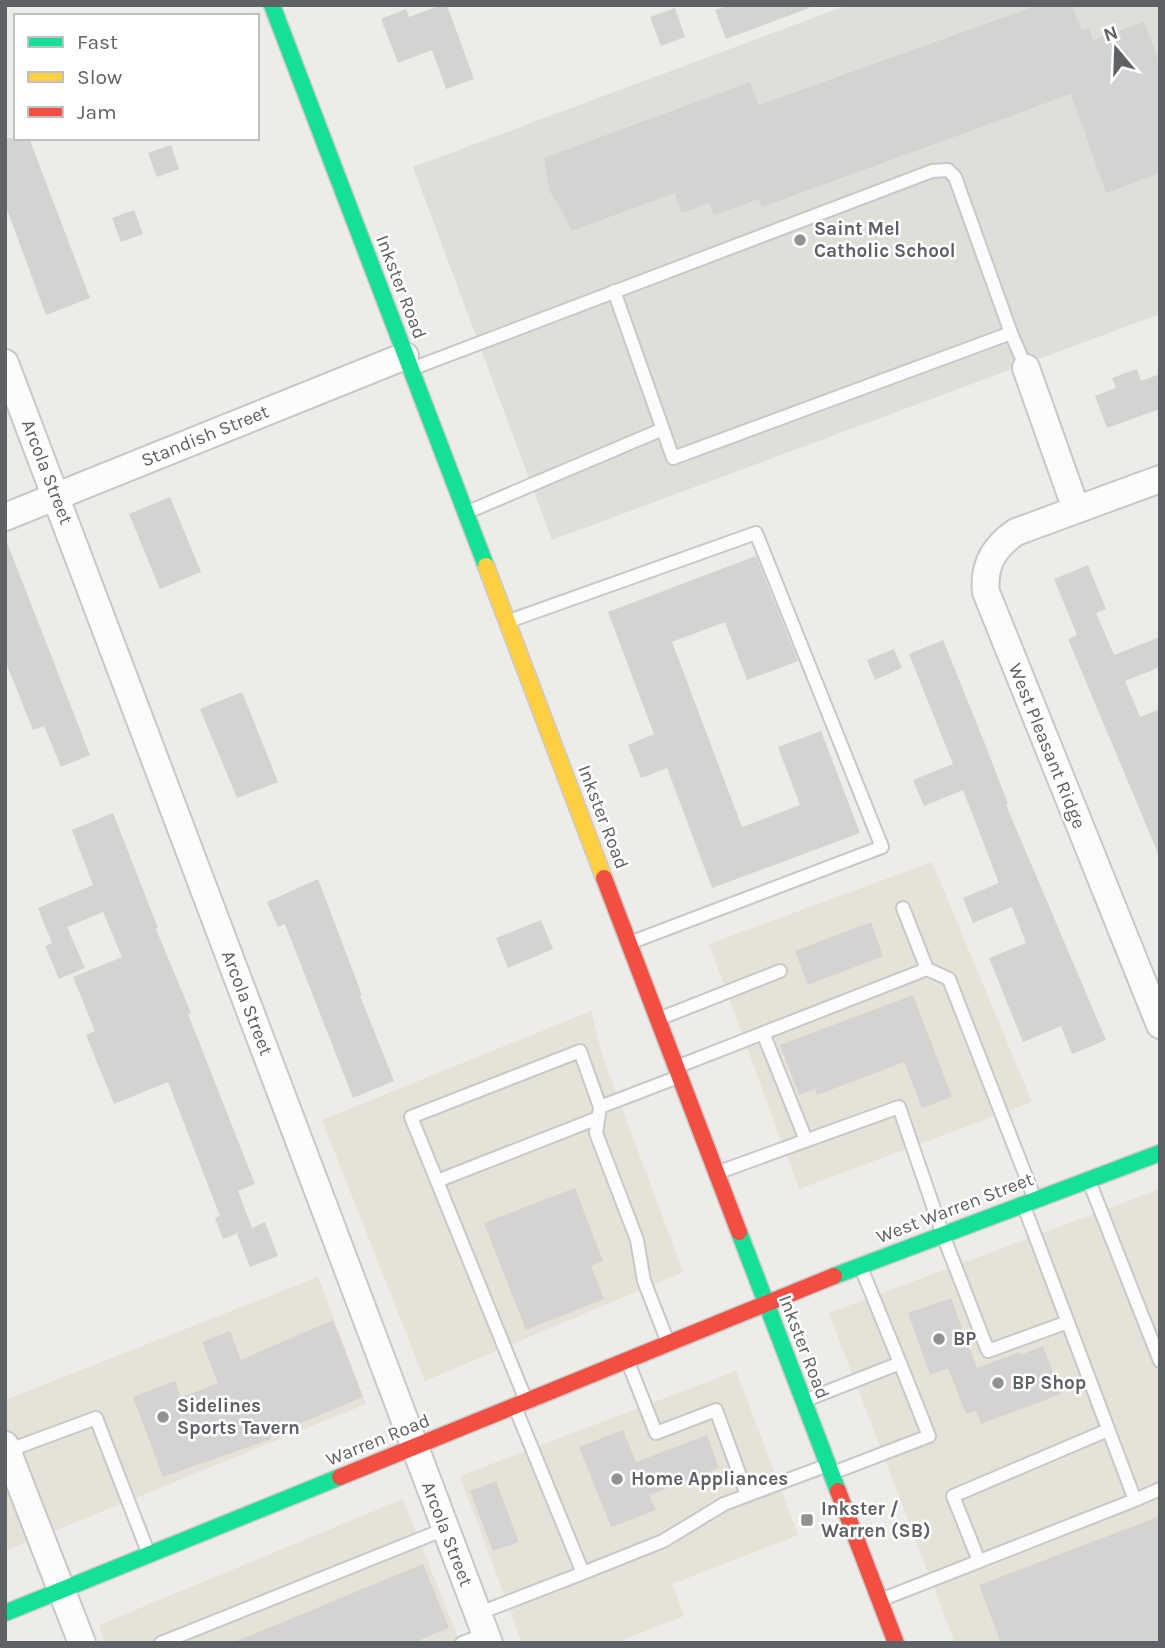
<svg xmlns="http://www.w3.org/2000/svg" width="1165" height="1648" viewBox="0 0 1165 1648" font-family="Karla,sans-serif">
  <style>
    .commercial { fill: #e5e2d7 }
    .education { fill: #e0ded9 }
    .building { fill: #d4d3d1 }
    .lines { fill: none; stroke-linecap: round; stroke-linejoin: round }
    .lane-casing { stroke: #c8c8c8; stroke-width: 16 }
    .street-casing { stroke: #c8c8c8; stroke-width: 30 }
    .fast-casing { stroke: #cacaca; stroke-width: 19 }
    .slow-casing { stroke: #cacaca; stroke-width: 19 }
    .jam-casing { stroke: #cacaca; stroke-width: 19 }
    .lane { stroke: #fcfcfc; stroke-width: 12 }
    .street { stroke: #fcfcfc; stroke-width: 26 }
    .fast { stroke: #16e098; stroke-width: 16 }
    .slow { stroke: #ffcf43; stroke-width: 16 }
    .jam { stroke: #f24e42; stroke-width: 16 }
    .poi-dot { fill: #909293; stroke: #fff; stroke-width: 2.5 }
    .labels { text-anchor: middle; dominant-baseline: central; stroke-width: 5; stroke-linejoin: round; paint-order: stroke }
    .poi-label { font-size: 19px; font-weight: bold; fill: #5e6165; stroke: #fff; text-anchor: start }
    .street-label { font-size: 19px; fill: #5e6165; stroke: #fff }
  </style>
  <rect width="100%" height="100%" fill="#edece9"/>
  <path class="commercial" d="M932 862 1032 1102 799 1189 709 944Z
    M591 1011 603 1057 683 1272 425 1381 322 1120Z
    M1160 1189V1643H955L829 1313Z
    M318 1277 366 1404 5 1551V1400Z
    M736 1371 798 1535 672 1584 684 1616 615 1643H522L460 1476Z
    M403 1499 460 1643H105L99 1625Z"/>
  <path class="education" d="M848 5H1160V314L552 540 413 167Z"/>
  <path class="building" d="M441 5H447L474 79 446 89 432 50 398 63 381 19 406 9 409 17Z
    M729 5H809V8L726 39 715 10Z
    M1038 5H1072L1082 31 1089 28 1093 40 1144 22 1160 64V173L1106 193 1071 94 762 207 759 199 714 215 709 203 682 213 675 193 571 231 565 216 549 190 544 158 750 82 759 105Z
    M675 8 685 37 661 46 650 17Z
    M5 138H29L90 298 46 315 5 204Z
    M171 145 179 169 157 177 148 153Z
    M134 210 143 234 121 242 112 218Z
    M1137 369 1141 381 1160 374V409L1107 428 1095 396 1116 388 1112 378Z
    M170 497 201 572 160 589 129 514Z
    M6 540 90 755 61 767 44 726 33 730 5 660Z
    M756 556 798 661 747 680 725 622 672 642 742 827 800 805 778 747 821 731 860 833 712 888 667 768 641 778 628 745 654 734 608 612Z
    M1088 565 1106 609 1096 613 1114 655 1160 637V667L1125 681 1140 717 1160 709V858L1068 639 1077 635 1054 579Z
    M943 640 985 744 1008 804 1006 805 1106 1040 1072 1054 1061 1026 1023 1042 1013 1017 989 958 1026 943 1012 907 973 923 963 898 999 883 963 790 924 806 913 780 953 764 909 654Z
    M894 649 902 668 875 680 867 660Z
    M242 692 278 782 237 798 200 709Z
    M113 813 158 928 156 929 191 1013 188 1014 255 1184 238 1191 252 1228 265 1222 278 1256 250 1267 237 1234 240 1232 223 1239 215 1218 220 1216 168 1082 114 1104 86 1035 95 1031 73 977 122 957 103 912 67 927 85 968 59 979 45 946 52 943 38 908 93 885 72 830Z
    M318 879 362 995 360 996 394 1081 353 1098 285 924 278 927 267 902Z
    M541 920 553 949 508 968 496 938Z
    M871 922 883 956 808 985 795 951Z
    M913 995 952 1097 922 1108 904 1062 817 1095 815 1089 799 1095 780 1045Z
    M575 1188 603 1261 591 1266 604 1299 526 1330 484 1223Z
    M951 1298 977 1368 1019 1352 1020 1355 1043 1346 1061 1394 981 1424 976 1411 966 1414 948 1368 930 1375 908 1313Z
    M333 1320 363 1397 270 1436 271 1439 163 1477 133 1397 175 1381 181 1398 218 1383 202 1342 230 1331 241 1360Z
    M623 1430 636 1462 707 1435 719 1468 649 1495 656 1510 611 1527 579 1447Z
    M496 1481 519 1542 493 1551 470 1491Z
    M1160 1516V1643H1001L979 1585Z
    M423 1564 449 1628 413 1643H232Z"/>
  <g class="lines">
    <g class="lane-casing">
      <path id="lane" d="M614 291 673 458 1011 333 1026 368
        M414 368 932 171 948 170 955 177 1011 333
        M470 511 663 429
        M509 621 756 533 882 847 632 942
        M927 969 949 979 1034 1197
        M661 1018 780 971
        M763 1033 806 1140
        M679 1066 927 969 903 908
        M600 1107 678 1077
        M719 1172 899 1107 943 1235 988 1351 1068 1322
        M437 1181 598 1118
        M1089 1181 1160 1361
        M1025 1209 1135 1500 1160 1489
        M862 1270 900 1363
        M628 1362 656 1433 716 1410 747 1495
        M525 1398 411 1117 580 1051 600 1107 596 1133 637 1240 644 1281 667 1340
        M806 1400 900 1363 929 1436 835 1472
        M7 1451 96 1418 148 1552
        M979 1561 953 1496 1108 1430
        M583 1573 663 1541 724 1504 825 1466
        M883 1599 1135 1500
        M477 1614 583 1573 515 1407
        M161 1643 445 1529
        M462 1643 485 1634"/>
    </g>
    <g class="street-casing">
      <path id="street" d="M5 363 489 1643
        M1026 368 1076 509
        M1160 479 1016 532C994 547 983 565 986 592L1160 1025
        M5 517 405 356
        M5 1445 82 1643"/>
    </g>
    <g class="fast-casing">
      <path id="fast" d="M272 5 486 566
        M739 1232 838 1491
        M834 1276 1160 1153
        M5 1613 340 1477"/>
    </g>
    <g class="slow-casing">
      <path id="slow" d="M486 566 604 878"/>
    </g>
    <g class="jam-casing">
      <path id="jam" d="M604 878 739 1232
        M340 1477 834 1276
        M838 1491 896 1643"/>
    </g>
    <use href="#lane" class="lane"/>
    <use href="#street" class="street"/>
    <use href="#fast" class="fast"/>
    <use href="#slow" class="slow"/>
    <use href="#jam" class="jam"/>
  </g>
  <g class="poi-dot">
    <circle cx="800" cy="240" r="7"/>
    <circle cx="939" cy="1339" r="7"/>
    <circle cx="998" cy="1383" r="7"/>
    <circle cx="163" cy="1417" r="7"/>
    <circle cx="617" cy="1479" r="7"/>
    <rect x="800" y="1513" width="14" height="14" rx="3.5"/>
  </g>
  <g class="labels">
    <g class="poi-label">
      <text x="814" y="229">Saint Mel<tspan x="814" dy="22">Catholic School</tspan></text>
      <text x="953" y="1339">BP</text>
      <text x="1012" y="1383">BP Shop</text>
      <text x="177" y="1406">Sidelines<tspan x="177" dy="22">Sports Tavern</tspan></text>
      <text x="631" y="1479">Home Appliances</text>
      <text x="821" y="1509">Inkster /<tspan x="821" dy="22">Warren (SB)</tspan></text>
    </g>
    <g class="street-label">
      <text transform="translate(401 287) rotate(69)">Inkster Road</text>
      <text transform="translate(205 436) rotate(-22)">Standish Street</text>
      <text transform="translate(47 472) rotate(69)">Arcola Street</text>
      <text transform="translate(1047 746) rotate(68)">West Pleasant Ridge</text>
      <text transform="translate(603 817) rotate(69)">Inkster Road</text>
      <text transform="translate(247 1003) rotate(69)">Arcola Street</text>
      <text transform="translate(955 1208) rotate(-21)">West Warren Street</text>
      <text transform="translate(804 1347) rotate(69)">Inkster Road</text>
      <text transform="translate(378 1440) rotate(-22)">Warren Road</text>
      <text transform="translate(447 1534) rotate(69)">Arcola Street</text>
    </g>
  </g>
  <rect width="1165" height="1648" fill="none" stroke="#5e6165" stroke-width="14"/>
  <rect x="14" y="14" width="245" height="126" fill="#ffffff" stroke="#bfc0c1" stroke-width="2"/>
  <rect x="28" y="37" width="35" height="10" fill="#16e098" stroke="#bfc0c1" stroke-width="2"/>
  <text x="77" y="49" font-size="21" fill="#5e6165">Fast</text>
  <rect x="28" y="72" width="35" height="10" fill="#ffcf43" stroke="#bfc0c1" stroke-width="2"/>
  <text x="77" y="84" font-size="21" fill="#5e6165">Slow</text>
  <rect x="28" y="107" width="35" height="10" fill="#f24e42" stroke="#bfc0c1" stroke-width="2"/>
  <text x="77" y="119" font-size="21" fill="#5e6165">Jam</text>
  <g transform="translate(1116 49) rotate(341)" stroke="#ffffff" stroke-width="5" paint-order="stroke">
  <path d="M0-5L12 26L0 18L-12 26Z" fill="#5e6165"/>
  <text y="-10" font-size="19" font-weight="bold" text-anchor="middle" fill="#5e6165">N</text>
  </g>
</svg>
